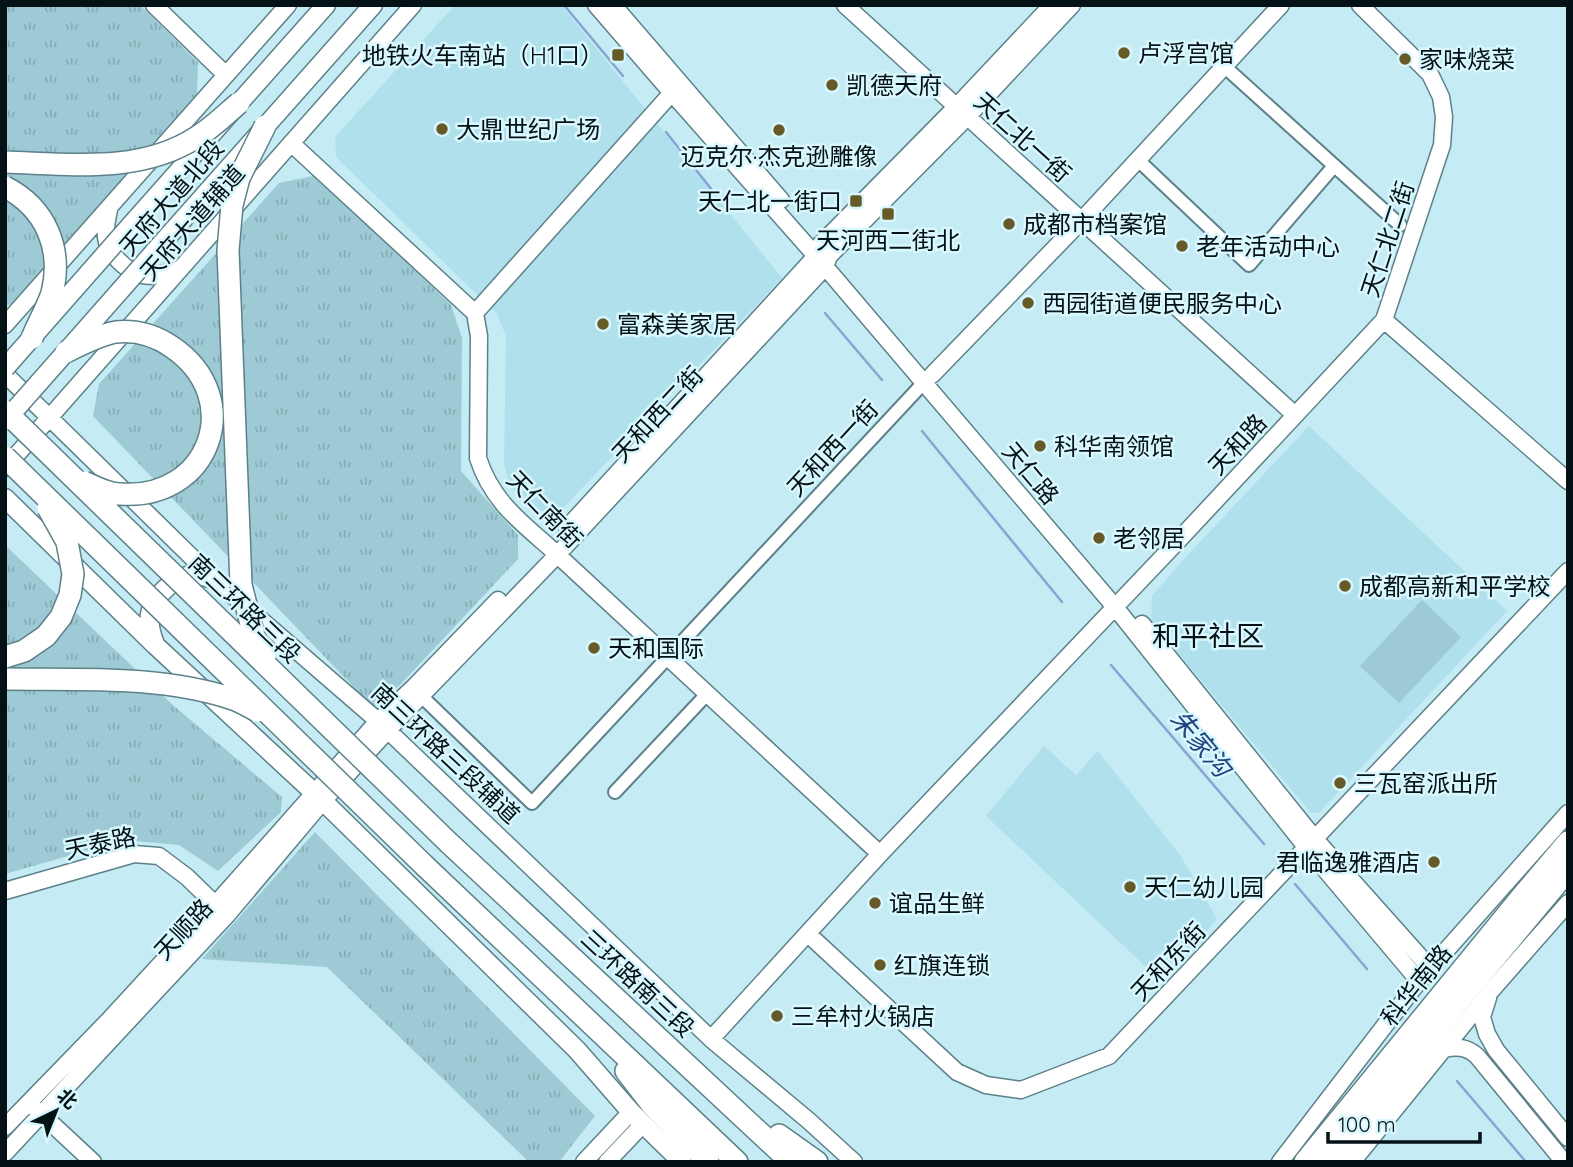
<svg xmlns="http://www.w3.org/2000/svg" width="1573" height="1167" viewBox="0 0 1573 1167" font-family="Quicksand,'Noto Sans SC',sans-serif">
  <style>
    .built { fill: #b0e0ec }
    .green { fill: #9dcad4 }
    .park { fill: url(#park-tufts) }
    .lines { fill: none; stroke-linecap: round; stroke-linejoin: round }
    .stream { stroke: #88a4d3; stroke-width: 2.5 }
    .street-casing { stroke: #5d8189; stroke-width: 16 }
    .secondary-casing { stroke: #5d8189; stroke-width: 19 }
    .primary-casing { stroke: #5d8189; stroke-width: 21 }
    .highway-casing { stroke: #5d8189; stroke-width: 24 }
    .street { stroke: #fff; stroke-width: 12 }
    .secondary { stroke: #fff; stroke-width: 16 }
    .primary { stroke: #fff; stroke-width: 18 }
    .highway { stroke: #fff; stroke-width: 21 }
    .primary-bridge-casing { stroke: #5d8189; stroke-width: 21; stroke-linecap: butt }
    .highway-bridge-casing { stroke: #5d8189; stroke-width: 24; stroke-linecap: butt }
    .primary-bridge { stroke: #fff; stroke-width: 18 }
    .highway-bridge { stroke: #fff; stroke-width: 21 }
    .poi-dot { fill: #665b28; stroke: #d8f7fe; stroke-width: 2.5 }
    .labels { text-anchor: middle; dominant-baseline: central; stroke-width: 5; stroke-linejoin: round; paint-order: stroke }
    .poi-label { font-size: 24px; fill: #051215; stroke: #d8f7fe; text-anchor: start }
    .street-label { font-size: 24px; fill: #051215; stroke: #d8f7fe }
    .water-label { font-size: 26px; font-style: italic; fill: #22447e; stroke: #d8f7fe }
    .quarter-label { font-size: 28px; fill: #051215; stroke: #d8f7fe }
  </style>
  <defs>
    <pattern id="park-tufts" width="24" height="20" patternUnits="userSpaceOnUse" patternTransform="scale(1.75)"><rect width="24" height="20" fill="#9dcad4"/><path d="M3 7l-1-3M5 7V3M7 7l1-3M15 17l-1-3M17 17v-4M19 17l1-3" fill="none" stroke="#86acb5"/></pattern>
  </defs>
  <rect width="100%" height="100%" fill="#c5ebf4"/>
  <path class="built" d="M455 5H561L782 278 563 508 551 512 536 510 527 505 518 497 509 482 504 464 506 336 497 314 336 157 335 137Z
    M1309 426 1507 611 1319 813H1311L1151 620 1152 596 1183 560Z
    M1044 746 1076 775 1098 751 1180 855 1217 919 1162 982 986 816Z"/>
  <path class="green" d="M1422 600 1461 637 1399 703 1360 666Z"/>
  <path class="park" d="M5 5H140L198 62 197 96 86 226 15 304 5 305Z
    M318 175 451 305 462 338 461 471 518 535V559L400 685 373 707 93 416 99 384 279 183Z
    M5 545 175 707 282 797 281 812 218 871 179 845 124 840 5 874Z
    M315 832 595 1116 559 1162H529L327 967 202 959Z"/>
  <g class="lines">
    <path class="stream" d="M564 5 623 76
      M666 132 716 195
      M825 313 882 380
      M922 431 1062 602
      M1111 665 1264 844
      M1295 884 1367 969
      M1457 1081 1526 1162"/>
    <g class="street-casing">
      <path id="street" d="M1225 67 1400 225
        M1138 160 1249 265 1334 166
        M415 690 532 803 929 377
        M615 792 707 694"/>
    </g>
    <g class="secondary-casing">
      <path id="secondary" d="M154 5 226 75
        M596 5 672 93 816 256 1115 607 1307 848 1419 981
        M613 5 781 200
        M845 5 1295 415
        M291 143 475 313 479 336 478 458C491 499 518 520 549 547L880 854
        M109 210C107 219 105 228 106 237 108 254 126 271 142 275 155 278 168 272 180 269
        M475 313 678 86
        M1384 320 1568 481
        M5 325 288 5
        M5 374 215 580 378 721 711 1039 809 1121 854 1162
        M932 375 1082 220 1281 5
        M5 468 413 5
        M567 528 816 256 820 245 956 107 1052 5
        M1142 624 1315 839 1431 969
        M5 891 134 854 159 856 187 877 222 911
        M808 934 957 1072 986 1085 1021 1090 1109 1056 1568 571
        M1488 998 1482 1017 1487 1034 1496 1050 1568 1138
        M711 1039 880 854 1175 544 1384 320 1442 145 1444 117 1441 97 1430 74 1360 5
        M1444 1049C1457 1046 1467 1047 1477 1056L1564 1162
        M36 1109 93 1162
        M5 1127 110 1019 215 905 378 721 413 688 498 600
        M5 1153 227 915 323 801 387 731 557 555 825 267 829 256 967 117 1072 5
        M584 1162 631 1112
        M607 1162 643 1124
        M1280 1162 1419 981 1568 813
        M1352 1162 1490 992 1568 903"/>
    </g>
    <g class="primary-casing">
      <path id="primary" d="M130 226 326 5
        M155 251 373 5
        M5 498 155 645 323 801 577 1050 631 1112 682 1162
        M155 644C151 634 147 622 151 610 155 596 173 579 187 576 197 573 206 577 215 580"/>
    </g>
    <g class="highway-casing">
      <path id="highway" d="M449 843 791 1162
        M426 867 737 1162
        M626 1071 653 1106 708 1162
        M779 1135 817 1162
        M1305 1162 1524 894 1568 842
        M1330 1162 1464 995 1568 870"/>
    </g>
    <use href="#street" class="street"/>
    <use href="#secondary" class="secondary"/>
    <use href="#primary" class="primary"/>
    <use href="#highway" class="highway"/>
    <g class="primary-bridge-casing">
      <path id="primary-bridge" d="M5 368 130 226
        M5 421 155 251"/>
    </g>
    <g class="highway-bridge-casing">
      <path id="highway-bridge" d="M5 162C70 164 140 174 197 137 212 128 226 114 239 103
        M5 187C46 208 63 249 52 293 47 308 38 323 32 338
        M66 352C82 344 99 335 116 332 136 330 156 336 172 347 247 398 210 501 120 494 108 494 95 487 84 482
        M5 411 449 843
        M5 457 426 867
        M265 656 254 636 241 585 228 250 232 205 239 178 265 126
        M5 657 24 651 46 636 61 617 70 595 73 574 67 542 48 508
        M5 679C80 680 161 675 233 699 241 702 250 707 257 711"/>
    </g>
    <use href="#primary-bridge" class="primary-bridge"/>
    <use href="#highway-bridge" class="highway-bridge"/>
  </g>
  <g class="poi-dot">
    <circle cx="1124" cy="53" r="7"/>
    <rect x="611" y="48" width="14" height="14" rx="3.5"/>
    <circle cx="1405" cy="59" r="7"/>
    <circle cx="832" cy="85" r="7"/>
    <circle cx="442" cy="129" r="7"/>
    <circle cx="779" cy="130" r="7"/>
    <rect x="849" y="194" width="14" height="14" rx="3.5"/>
    <rect x="881" y="207" width="14" height="14" rx="3.5"/>
    <circle cx="1009" cy="224" r="7"/>
    <circle cx="1182" cy="246" r="7"/>
    <circle cx="1028" cy="303" r="7"/>
    <circle cx="603" cy="324" r="7"/>
    <circle cx="1040" cy="446" r="7"/>
    <circle cx="1099" cy="538" r="7"/>
    <circle cx="1345" cy="586" r="7"/>
    <circle cx="594" cy="648" r="7"/>
    <circle cx="1340" cy="783" r="7"/>
    <circle cx="1434" cy="862" r="7"/>
    <circle cx="1130" cy="887" r="7"/>
    <circle cx="875" cy="903" r="7"/>
    <circle cx="880" cy="965" r="7"/>
    <circle cx="777" cy="1016" r="7"/>
  </g>
  <g class="labels">
    <g class="poi-label">
      <text x="1138" y="53">卢浮宫馆</text>
      <text x="604" y="55" text-anchor="end">地铁火车南站（H1口）</text>
      <text x="1419" y="59">家味烧菜</text>
      <text x="846" y="85">凯德天府</text>
      <text x="456" y="129">大鼎世纪广场</text>
      <text x="779" y="156" text-anchor="middle">迈克尔·杰克逊雕像</text>
      <text x="842" y="201" text-anchor="end">天仁北一街口</text>
      <text x="1023" y="224">成都市档案馆</text>
      <text x="888" y="240" text-anchor="middle">天河西二街北</text>
      <text x="1196" y="246">老年活动中心</text>
      <text x="1042" y="303">西园街道便民服务中心</text>
      <text x="617" y="324">富森美家居</text>
      <text x="1054" y="446">科华南领馆</text>
      <text x="1113" y="538">老邻居</text>
      <text x="1359" y="586">成都高新和平学校</text>
      <text x="608" y="648">天和国际</text>
      <text x="1354" y="783">三瓦窑派出所</text>
      <text x="1420" y="862" text-anchor="end">君临逸雅酒店</text>
      <text x="1144" y="887">天仁幼儿园</text>
      <text x="889" y="903">谊品生鲜</text>
      <text x="894" y="965">红旗连锁</text>
      <text x="791" y="1016">三牟村火锅店</text>
    </g>
    <g class="street-label">
      <text transform="translate(1023 137) rotate(42)">天仁北一街</text>
      <text transform="translate(171 197) rotate(-49)">天府大道北段</text>
      <text transform="translate(192 222) rotate(-49)">天府大道辅道</text>
      <text transform="translate(1387 239) rotate(-72)">天仁北二街</text>
      <text transform="translate(657 414) rotate(-47)">天和西二街</text>
      <text transform="translate(1237 444) rotate(-47)">天和路</text>
      <text transform="translate(832 448) rotate(-47)">天和西一街</text>
      <text transform="translate(1031 473) rotate(50)">天仁路</text>
      <text transform="translate(545 509) rotate(46)">天仁南街</text>
      <text transform="translate(245 608) rotate(44)">南三环路三段</text>
      <text transform="translate(446 753) rotate(43)">南三环路三段辅道</text>
      <text transform="translate(100 843) rotate(-12)">天泰路</text>
      <text transform="translate(183 929) rotate(-47)">天顺路</text>
      <text transform="translate(1168 961) rotate(-47)">天和东街</text>
      <text transform="translate(638 983) rotate(43)">三环路南三段</text>
      <text transform="translate(1416 985) rotate(-51)">科华南路</text>
    </g>
    <g class="water-label">
      <text transform="translate(1201 743) rotate(50)">朱家沟</text>
    </g>
    <g class="quarter-label">
      <text x="1208" y="635">和平社区</text>
    </g>
  </g>
  <rect width="1573" height="1167" fill="none" stroke="#051215" stroke-width="14"/>
  <g transform="translate(56 1111) rotate(43)" stroke="#d8f7fe" stroke-width="5" paint-order="stroke">
  <path d="M0-5L12 26L0 18L-12 26Z" fill="#051215"/>
  <text y="-10" font-size="19" font-weight="bold" text-anchor="middle" fill="#051215">北</text>
  </g>
  <path d="M1328 1132v10h152v-10" fill="none" stroke="#051215" stroke-width="3.5"/>
  <text x="1338" y="1132" font-size="21" fill="#051215" stroke="#d8f7fe" stroke-width="5" paint-order="stroke">100 m</text>
</svg>
